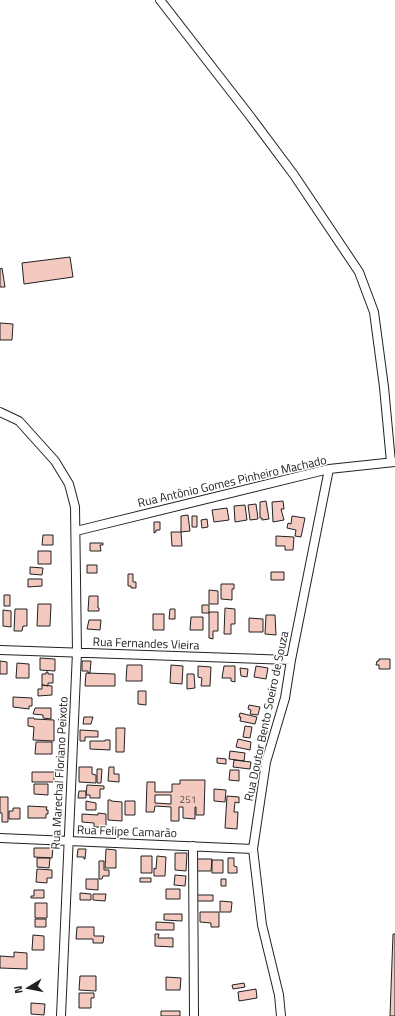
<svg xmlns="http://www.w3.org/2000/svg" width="395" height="1016" viewBox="0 0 395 1016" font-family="'Titillium Web',sans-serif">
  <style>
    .building { fill: #f3c9c0; stroke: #222; fill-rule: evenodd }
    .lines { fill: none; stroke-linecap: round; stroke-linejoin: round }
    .street-casing { stroke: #222; stroke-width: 10 }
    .street { stroke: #fff; stroke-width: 8 }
    .labels { text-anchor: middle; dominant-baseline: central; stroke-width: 3; stroke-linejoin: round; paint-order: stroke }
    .number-label { font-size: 10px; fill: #564c4a }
    .street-label { font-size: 12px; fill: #222; stroke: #fff }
  </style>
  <rect width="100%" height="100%" fill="#fff"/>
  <path class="building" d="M70 257 73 277 24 284 22 263Z
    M2 268 5 287H0V269Z
    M0 323 13 324 12 340H0Z
    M266 501 269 519 262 520V518H260V502Z
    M283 501 284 509H281L284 520 273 522 272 502Z
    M256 504 258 519 250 520 248 505Z
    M245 505 247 520 235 522 234 506Z
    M227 508 229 520 214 522 212 510Z
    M188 515 190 531 181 532V516Z
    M192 516H197V527H192Z
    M292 516 305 518 301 537 295 536 296 530 287 528 288 523 291 524Z
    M207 519 208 527 202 528 201 520Z
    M154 522H160V530H156V532L154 533Z
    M171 532H181L182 546H172Z
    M43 535H53V545H42Z
    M276 536 294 537 293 550H285V546H276Z
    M90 543H103V545H100L101 551H90Z
    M38 551H51V564H38Z
    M87 565H97V573H87Z
    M30 567 43 568 42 575 30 574Z
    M271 572H284V580H271Z
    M128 574H133V582H136V588H131V586H128Z
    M28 579H42V586L28 587Z
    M221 584H234V589H232V600L221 599Z
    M209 590 218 591V604H209Z
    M4 595H10V606H4Z
    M89 596H98V608H99V611H88Z
    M38 604H51L50 626H37Z
    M202 605H209V613H202Z
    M225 608 235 609V624H231V634H224Z
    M15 609H27V626H23L22 631H14Z
    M170 609H175V619H169Z
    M3 610 11 611V627L3 626Z
    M209 612H218V631H213V639L209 638Z
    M153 614H164V630H153Z
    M266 615H275L276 635 265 634Z
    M191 617H203V630H190Z
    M249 618 263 619V632H249Z
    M89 620H101L100 630 87 629Z
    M40 658 55 659V671L40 670Z
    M379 659H390V669H379V665H376L377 661H379Z
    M0 661 7 662V674H0Z
    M82 661H91L90 673H88V671H82Z
    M17 663 29 664V678H16Z
    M127 665H142V681H126Z
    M171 665 183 666 182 684 170 683Z
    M198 666 211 667 210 686H201L202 678 198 677Z
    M224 666H235V682L231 681V678H222Z
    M256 666 268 668 266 679 254 677Z
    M240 668 248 669 247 677 241 676Z
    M46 672H48V674H53V683H48V686L42 685V674H46Z
    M86 673 115 674V686H85Z
    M187 674H194L195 688 187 689Z
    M42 685 52 686V695L38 696V689H42Z
    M138 691H146V705L138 704Z
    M13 697 32 698V706H29V709L13 707Z
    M249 705 260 707 258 715 250 714 251 710 248 709Z
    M35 708H51V719L43 718V715L33 714Z
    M240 713 257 717 255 724 240 721 241 717H239Z
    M84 717H93L91 724H83Z
    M28 718H34V719L54 720V741L33 740 34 727 28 726Z
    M245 726 252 727 250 738 243 737Z
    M116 728H125L124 752H116Z
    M80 730 98 731V737H85V741H80Z
    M238 739 251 742 250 750 236 747Z
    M105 740H110V750L90 749V741H105Z
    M36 742H52V754H35Z
    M230 751 245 753 244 761 229 759Z
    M217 758 226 759V764L217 763Z
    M234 760 251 762 250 769 233 767Z
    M79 767H92V774L96 775V783L79 782Z
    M109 767H114V774H119V782L108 781Z
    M97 769H102L101 783H97Z
    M230 770H239V781L229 780Z
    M32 772H54V782H32Z
    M180 780H205L204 815H196V807H195V819L183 818V807H179V821H171V807L155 806 154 812H146L147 782H155V792H172V784H180ZM155 795H171V804L155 803Z
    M34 784H48V795L34 794Z
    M87 785 104 786V789H100V798H90V795H86Z
    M214 789 226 790 225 802 214 801Z
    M79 791H86V798H78Z
    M227 796 239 797V803L235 802 234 812H238L237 829 225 828Z
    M0 797H8V822H2V813H0Z
    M108 800H111V801L122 802V821L108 820Z
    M86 801 96 803V810H86Z
    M125 801H135V815H125Z
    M28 806 47 807 46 810H48V814H46V818H28Z
    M13 808H20V819H9V811H13Z
    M98 813 106 814V827H94V823L82 822V814L98 815Z
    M34 848H53L52 858 34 857Z
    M78 849H86L85 859H84V857H77Z
    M106 849 116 850V868H105Z
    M175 853H187L186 871 175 870Z
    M141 856H152V873H141Z
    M157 856 166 857 165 876H154V868L156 869Z
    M37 858H50L49 868 37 867Z
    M228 858H234V866L237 867V873H228Z
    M197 859H212L211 871H197Z
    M212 860H223V873H212Z
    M99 861H104V870H109V876H103L102 879H99Z
    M37 869 52 870V878H47V883L36 882Z
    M175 875 186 876 185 886 174 885Z
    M140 878H151V882H140Z
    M86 879H98V890L86 889Z
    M221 879H226V886H221Z
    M166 889H180V899H166Z
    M34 890H44V898H31V896H34Z
    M80 893 91 894V900H80Z
    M93 894H106L105 901 93 900Z
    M197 895H213V901H197Z
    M220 901 232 902 231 912H220Z
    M35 903H47V918H35Z
    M200 912H219V927H211V923L200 922Z
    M164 914H182V921L164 920Z
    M35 919H46V927H35Z
    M156 922 174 923V930H156Z
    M77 927H94V936H104L103 943H93V939H76Z
    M155 934H159L158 938H173V947L155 946Z
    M393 934H395V1016H390Z
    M33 935 44 936V950H32Z
    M14 952 27 953V969L0 968V956L14 957Z
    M80 976H96V991L79 990Z
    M166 977 181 978 180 990H166Z
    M244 983 245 987 233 989 232 985Z
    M256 989 257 998 239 1001 238 992Z
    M79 993H94V998H91V1008H79Z
    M31 1003 45 1004 44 1015 31 1014Z
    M161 1011H180V1016H161Z"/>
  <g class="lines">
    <g class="street-casing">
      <path id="street" d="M160 0 250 116 294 175 359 272 374 312 384 387 391 462
        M0 412 19 421 55 461 69 484 75 507 77 652 61 1016
        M76 531 329 469 395 462
        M0 650 291 660
        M0 838 253 849
        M193 846 194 1016
        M281 1016 279 995 262 925 253 849 266 762 285 698 291 660 329 469"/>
    </g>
    <use href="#street" class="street"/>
  </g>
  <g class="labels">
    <g class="number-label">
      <text x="188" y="799">251</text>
    </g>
    <g class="street-label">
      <text transform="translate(232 481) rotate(-13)">Rua Antônio Gomes Pinheiro Machado</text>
      <text transform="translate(146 643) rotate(2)">Rua Fernandes Vieira</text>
      <text transform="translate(266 716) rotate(-78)">Rua Doutor Bento Soeiro de Souza</text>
      <text transform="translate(59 773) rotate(-87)">Rua Marechal Floriano Peixoto</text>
      <text transform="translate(127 831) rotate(2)">Rua Felipe Camarão</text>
    </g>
  </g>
  <g transform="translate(28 988) rotate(260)" stroke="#ffffff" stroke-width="3" paint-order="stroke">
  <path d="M0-3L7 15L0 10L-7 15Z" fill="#222222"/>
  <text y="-6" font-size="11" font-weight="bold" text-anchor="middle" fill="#222222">N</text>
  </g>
</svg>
